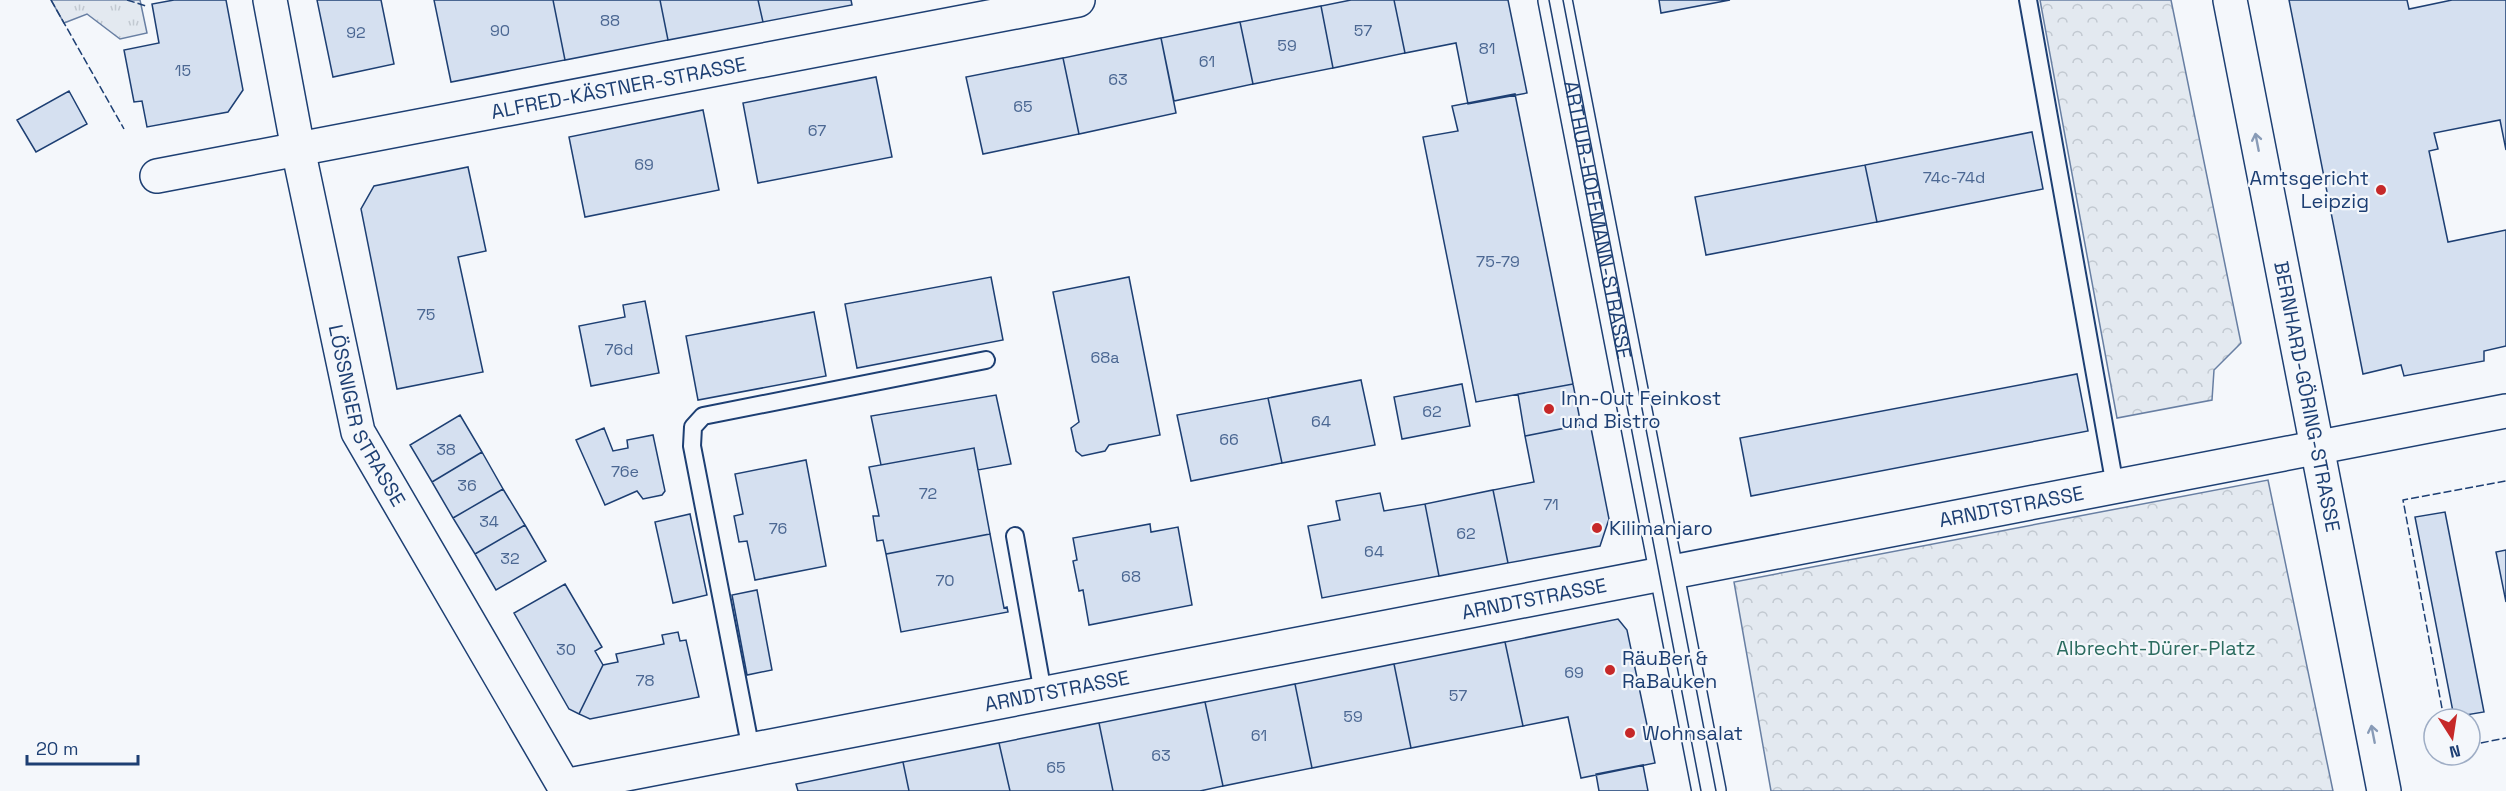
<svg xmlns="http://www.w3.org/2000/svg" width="2506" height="791" viewBox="0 0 2506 791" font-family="'Space Grotesk',sans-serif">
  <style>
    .grass { fill: url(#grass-tufts); stroke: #687fa3; stroke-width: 1.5 }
    .park { fill: url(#park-crowns); stroke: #687fa3; stroke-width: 1.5 }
    .building { fill: #d5e0f0; stroke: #1d3f73; stroke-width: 1.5 }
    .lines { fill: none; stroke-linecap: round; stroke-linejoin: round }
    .service-casing { stroke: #1d3f73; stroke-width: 20 }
    .minor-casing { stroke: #1d3f73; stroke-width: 36 }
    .tertiary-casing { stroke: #1d3f73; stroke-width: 36 }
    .service { stroke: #f4f7fb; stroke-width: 16 }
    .minor { stroke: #f4f7fb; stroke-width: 33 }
    .tertiary { stroke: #f4f7fb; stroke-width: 33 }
    .tram { stroke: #1d3f73; stroke-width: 1.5 }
    .fence { stroke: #1d3f73; stroke-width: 1.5; stroke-dasharray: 8 3; stroke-linecap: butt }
    .oneway { stroke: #889bb7 }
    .poi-dot { fill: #c62828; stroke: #f4f7fb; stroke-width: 2 }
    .labels { text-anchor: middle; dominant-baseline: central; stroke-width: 4.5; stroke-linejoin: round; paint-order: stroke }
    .number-label { font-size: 16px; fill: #4b6792 }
    .street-label { font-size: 20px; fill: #1d3f73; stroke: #f4f7fb }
    .poi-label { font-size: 20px; fill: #1d3f73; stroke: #f4f7fb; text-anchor: start }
    .park-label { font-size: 20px; fill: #2c6c60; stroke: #f4f7fb }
  </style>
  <defs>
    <pattern id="grass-tufts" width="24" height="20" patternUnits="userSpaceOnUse" patternTransform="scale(1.5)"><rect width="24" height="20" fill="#e3e9f0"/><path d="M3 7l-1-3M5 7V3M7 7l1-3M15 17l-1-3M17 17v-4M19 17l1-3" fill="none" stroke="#c2c9d1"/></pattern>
    <pattern id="park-crowns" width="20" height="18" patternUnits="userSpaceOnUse" patternTransform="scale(1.5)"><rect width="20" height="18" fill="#e3e9f0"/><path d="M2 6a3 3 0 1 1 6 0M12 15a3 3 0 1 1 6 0" fill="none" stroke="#c2c9d1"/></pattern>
  </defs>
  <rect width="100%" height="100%" fill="#f4f7fb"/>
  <path class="grass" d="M51 0H140L147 33 120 39 87 14 64 23Z"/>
  <path class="park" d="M2040 0H2171L2241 343 2214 370 2212 400 2117 418Z
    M2268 480 2333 791H1771L1734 582Z"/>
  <path class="building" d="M174 0H226L243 90 228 112 147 127 142 101 134 102 124 50 159 43 152 4Z
    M317 0H381L394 64 333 77Z
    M434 0H553L565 60 451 82Z
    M553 0H660L668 40 565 60Z
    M660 0H758L763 22 668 40Z
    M758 0H851L852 5 763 22Z
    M1351 0H1394L1405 53 1333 68 1321 6Z
    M1394 0H1508L1527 93 1468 104 1456 43 1405 53Z
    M1659 0H1730L1661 13Z
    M2289 0H2407L2409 9 2452 0H2506V150L2500 120 2434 133 2438 149 2429 151 2448 242 2506 230V346L2484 351V361L2404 376 2401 365 2363 374Z
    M1321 6 1333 68 1253 84 1240 22Z
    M1240 22 1253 84 1174 101 1161 38Z
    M1161 38 1176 113 1079 134 1063 58Z
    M1063 58 1079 134 983 154 966 77Z
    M876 77 892 157 758 183 743 103Z
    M69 91 87 124 36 152 17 120Z
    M1515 94 1573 384 1476 402 1423 137 1458 131 1452 106Z
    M703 110 719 190 585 217 569 137Z
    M2032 132 2043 189 1877 222 1865 165Z
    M1865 165 1877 222 1706 255 1695 197Z
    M468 167 486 251 458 257 483 372 397 389 361 209 374 186Z
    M991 277 1003 340 857 368 845 304Z
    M1129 277 1160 435 1109 445 1105 451 1082 456 1076 451 1071 428 1079 422 1053 292Z
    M645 301 659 373 591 386 579 326 625 317 623 305Z
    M814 312 826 376 698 400 686 336Z
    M2077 374 2088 431 1751 496 1740 438Z
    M1361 380 1375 445 1282 463 1268 398Z
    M1462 384 1470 426 1402 439 1394 397Z
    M1573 384 1581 425 1525 436 1518 394Z
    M996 395 1011 464 978 470 974 448 881 465 871 416Z
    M1268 398 1282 463 1191 481 1177 415Z
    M460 415 482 452 432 482 410 445Z
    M1590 423 1609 519 1600 546 1508 563 1493 490 1534 482 1525 436Z
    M604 428 613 451 628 448 627 440 653 435 665 491 662 495 643 499 637 491 605 505 576 440Z
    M974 448 990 534 886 554 883 540 877 541 873 516H879L869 467Z
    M482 452 503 489 453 518 432 482Z
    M806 460 826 566 755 580 747 541 739 542 734 516 743 514 735 474Z
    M503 489 525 525 475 554 453 518Z
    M1493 490 1508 563 1439 576 1425 504Z
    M1380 493 1384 511 1425 504 1439 576 1322 598 1308 526 1340 520 1336 501Z
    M2445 512 2484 712 2454 717 2415 517Z
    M690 514 707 595 673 603 655 522Z
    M1150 524 1151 532 1178 527 1192 605 1089 625 1083 590 1079 591 1073 561 1077 560 1073 538Z
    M525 525 546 561 496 590 475 554Z
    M990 534 1004 608 1007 607 1008 612 901 632 886 554Z
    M2506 550V602L2496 552Z
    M565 584 602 647 595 651 603 665 579 714 569 709 514 613Z
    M757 590 772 670 747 675 732 595Z
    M1618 619 1627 630 1655 763 1581 778 1568 717 1523 726 1505 642Z
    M678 632 680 641 686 640 699 697 590 719 579 714 603 665 618 662 616 654 664 644 662 635Z
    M1505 642 1523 726 1411 748 1394 664Z
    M1394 664 1411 748 1312 768 1295 684Z
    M1295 684 1312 768 1223 786 1205 702Z
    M1205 702 1223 786 1200 791H1113L1099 723Z
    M1099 723 1113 791H1010L999 743Z
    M999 743 1010 791H909L903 762Z
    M903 762 909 791H798L796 784Z
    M1643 765 1648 791H1599L1596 774Z"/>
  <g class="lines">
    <g class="service-casing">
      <path id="service" d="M2028 0 2115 486
        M1015 536 1043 693
        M751 750 692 446 693 427 703 416 986 360"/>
    </g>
    <g class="minor-casing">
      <g id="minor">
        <path id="s1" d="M270 0 298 149 358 432 567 791"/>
        <path id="s2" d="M157 176 1078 0"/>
        <path id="s3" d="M564 786 2506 411"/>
      </g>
    </g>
    <g class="tertiary-casing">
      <g id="tertiary">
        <path id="s4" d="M1555 0 1709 791"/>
        <path id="s5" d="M2230 0 2384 791"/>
      </g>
    </g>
    <use href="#service" class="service"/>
    <use href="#minor" class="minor"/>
    <use href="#tertiary" class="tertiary"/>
    <path class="tram" d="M1549 0 1701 791
      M1563 0 1716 791"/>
    <path class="fence" d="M51 0 124 129
      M127 0 146 6
      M2444 719 2403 500 2506 481
      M2470 745 2506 738"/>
  </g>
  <defs><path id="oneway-shaft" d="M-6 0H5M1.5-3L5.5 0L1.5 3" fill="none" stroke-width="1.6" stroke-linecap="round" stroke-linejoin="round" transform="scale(1.5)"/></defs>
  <g class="oneway">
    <use href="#oneway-shaft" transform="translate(2257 142) rotate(-101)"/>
    <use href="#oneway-shaft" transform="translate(2373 734) rotate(-101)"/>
  </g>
  <g class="poi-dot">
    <circle cx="2381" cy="190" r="6"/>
    <circle cx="1549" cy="409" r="6"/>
    <circle cx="1597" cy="528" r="6"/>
    <circle cx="1610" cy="670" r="6"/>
    <circle cx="1630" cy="733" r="6"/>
  </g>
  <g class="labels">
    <g class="number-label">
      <text x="610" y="20">88</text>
      <text x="500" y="30">90</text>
      <text x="1363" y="30">57</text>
      <text x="356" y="32">92</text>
      <text x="1287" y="45">59</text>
      <text x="1487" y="48">81</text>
      <text x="1207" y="61">61</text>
      <text x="183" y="70">15</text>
      <text x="1118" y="79">63</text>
      <text x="1023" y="106">65</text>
      <text x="817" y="130">67</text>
      <text x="644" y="164">69</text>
      <text x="1954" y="177">74c-74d</text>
      <text x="1498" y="261">75-79</text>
      <text x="426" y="314">75</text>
      <text x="619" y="349">76d</text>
      <text x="1105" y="357">68a</text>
      <text x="1432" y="411">62</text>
      <text x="1321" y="421">64</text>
      <text x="1229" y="439">66</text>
      <text x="446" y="449">38</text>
      <text x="625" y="471">76e</text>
      <text x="467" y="485">36</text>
      <text x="928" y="493">72</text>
      <text x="1551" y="504">71</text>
      <text x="489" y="521">34</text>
      <text x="778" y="528">76</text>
      <text x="1466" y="533">62</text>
      <text x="1374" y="551">64</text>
      <text x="510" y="558">32</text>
      <text x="1131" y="576">68</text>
      <text x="945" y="580">70</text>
      <text x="566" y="649">30</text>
      <text x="1574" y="672">69</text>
      <text x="645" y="680">78</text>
      <text x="1458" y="695">57</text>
      <text x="1353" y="716">59</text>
      <text x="1259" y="735">61</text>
      <text x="1161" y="755">63</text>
      <text x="1056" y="767">65</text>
    </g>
    <g class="street-label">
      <text stroke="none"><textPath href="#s2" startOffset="470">ALFRED-KÄSTNER-STRASSE</textPath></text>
      <text stroke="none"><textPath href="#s4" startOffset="224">ARTHUR-HOFFMANN-STRASSE</textPath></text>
      <text stroke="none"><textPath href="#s5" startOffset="404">BERNHARD-GÖRING-STRASSE</textPath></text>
      <text stroke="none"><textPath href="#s1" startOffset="428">LÖSSNIGER STRASSE</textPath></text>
      <text stroke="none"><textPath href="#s3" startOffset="1474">ARNDTSTRASSE</textPath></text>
      <text stroke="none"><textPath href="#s3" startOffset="988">ARNDTSTRASSE</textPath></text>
      <text stroke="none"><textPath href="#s3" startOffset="502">ARNDTSTRASSE</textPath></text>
    </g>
    <g class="poi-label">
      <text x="2369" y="178" text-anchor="end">Amtsgericht<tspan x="2369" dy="23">Leipzig</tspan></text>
      <text x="1561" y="398">Inn-Out Feinkost<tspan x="1561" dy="23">und Bistro</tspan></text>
      <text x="1609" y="528">Kilimanjaro</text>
      <text x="1622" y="658">RäuBer &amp;<tspan x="1622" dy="23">RaBauken</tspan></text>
      <text x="1642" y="733">Wohnsalat</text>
    </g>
    <g class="park-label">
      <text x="2156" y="648">Albrecht-Dürer-Platz</text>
    </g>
  </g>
  <g transform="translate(2452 737) rotate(168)"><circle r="28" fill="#f4f7fb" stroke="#9eadc5" stroke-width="1.5"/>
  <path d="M0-4.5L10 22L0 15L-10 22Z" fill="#c62828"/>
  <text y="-9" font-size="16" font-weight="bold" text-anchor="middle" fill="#1d3f73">N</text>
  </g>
  <path d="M27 755v9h111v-9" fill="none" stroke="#1d3f73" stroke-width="3"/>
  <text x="36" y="755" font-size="18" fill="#1d3f73" stroke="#f4f7fb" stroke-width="4.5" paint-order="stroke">20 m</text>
</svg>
